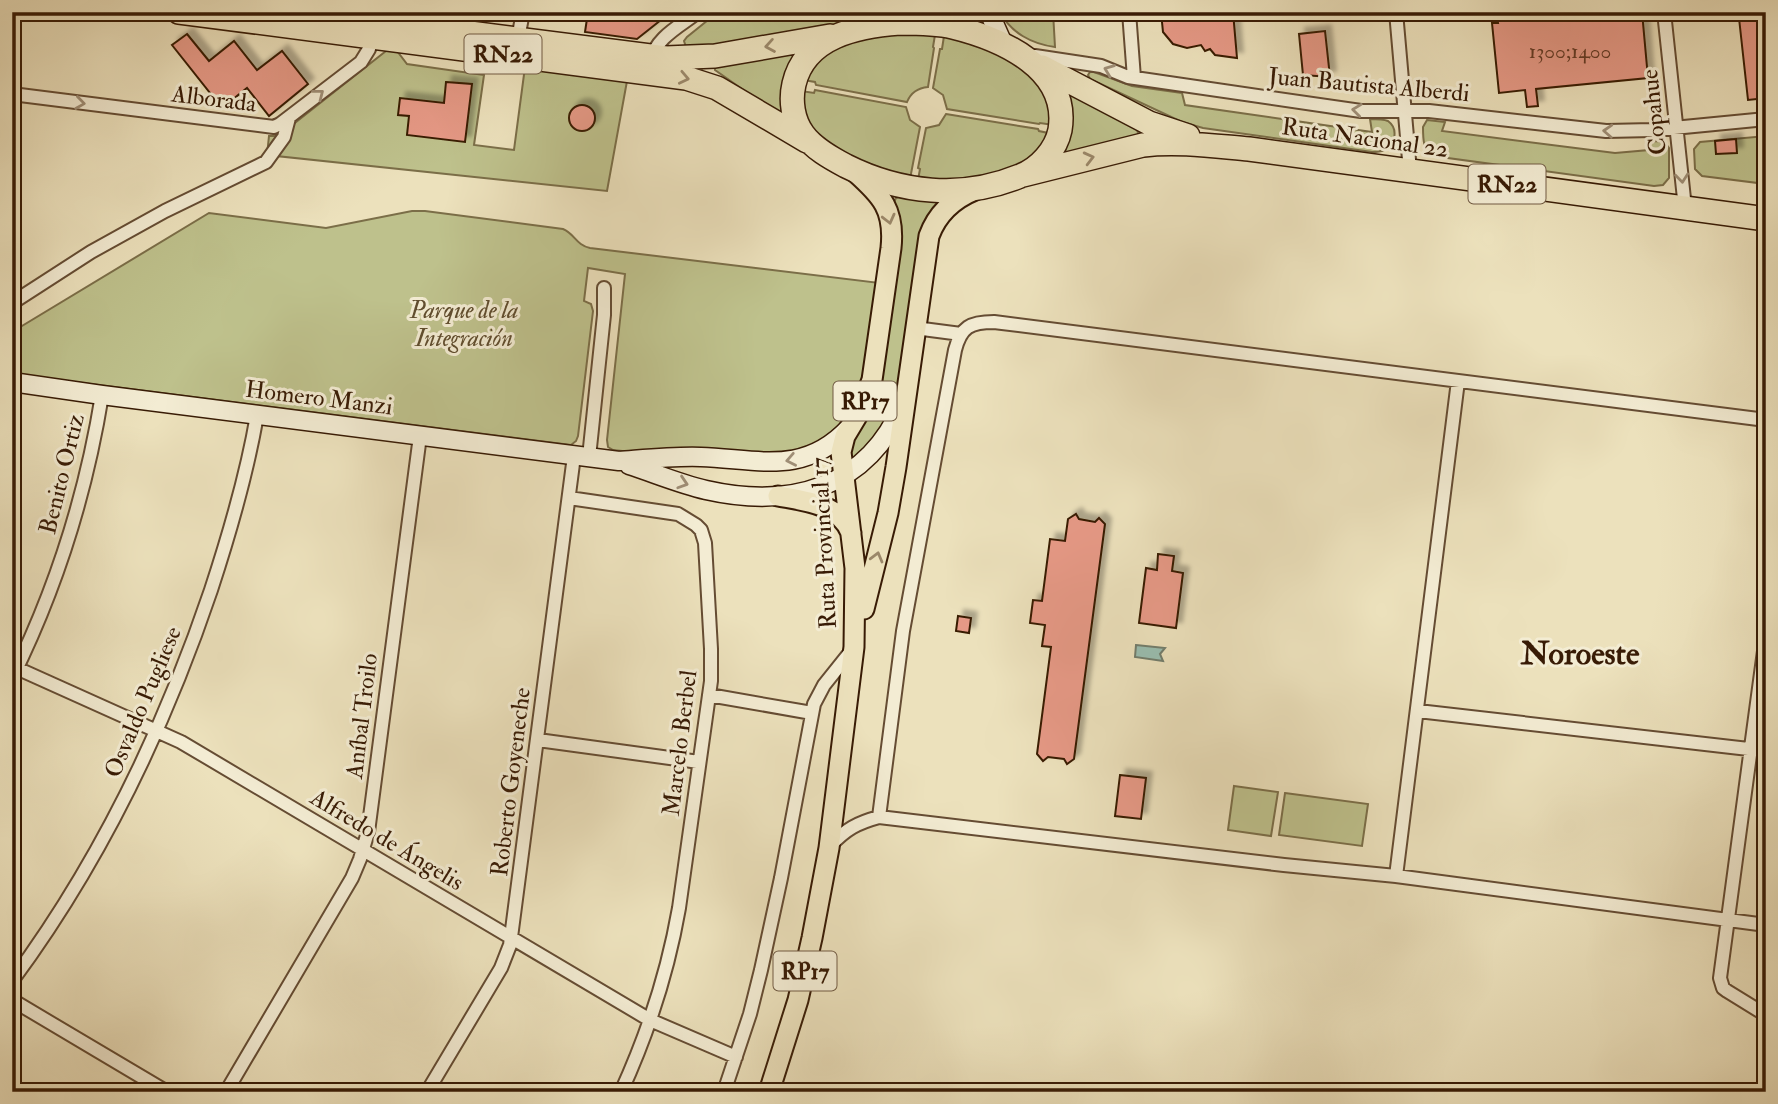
<svg xmlns="http://www.w3.org/2000/svg" width="1778" height="1104" viewBox="0 0 1778 1104" font-family="'IM FELL Double Pica',serif">
  <style>
    .green { fill: #bec18c; stroke: #7b6e48; stroke-width: 2 }
    .water { fill: #99beb0; stroke: #727d6c; stroke-width: 2 }
    .building { fill: #e69986; stroke: #381b05; stroke-width: 2; filter: url(#shadow) }
    .lines { fill: none; stroke-linecap: round; stroke-linejoin: round }
    .street-casing { stroke: #654c33; stroke-width: 16 }
    .secondary-casing { stroke: #381b05; stroke-width: 21 }
    .primary-casing { stroke: #381b05; stroke-width: 23 }
    .highway-casing { stroke: #381b05; stroke-width: 26 }
    .street { stroke: #f3ecd3; stroke-width: 12 }
    .secondary { stroke: #f3ecd3; stroke-width: 18 }
    .primary { stroke: #ece1bc; stroke-width: 19 }
    .highway { stroke: #ece1bc; stroke-width: 23 }
    .oneway { stroke: #9b886a }
    .oneway2 { stroke: #9f8e76 }
    .labels { text-anchor: middle; dominant-baseline: central; stroke-width: 6; stroke-linejoin: round; paint-order: stroke }
    .number-label { font-size: 21px; fill: #643a25 }
    .shield { fill: #f3ecd3; stroke: #705a43; stroke-width: 2 }
    .shield-label { font-size: 23px; font-weight: bold; fill: #381b05 }
    .street-label { font-size: 24px; fill: #381b05; stroke: #f3ecd3 }
    .park-label { font-size: 24px; font-style: italic; fill: #604d2e; stroke: #f3ecd3 }
    .district-label { font-size: 32px; font-weight: bold; fill: #381b05; stroke: #f3ecd3 }
  </style>
  <defs>
    <filter id="shadow"><feDropShadow dx="6" dy="-6" stdDeviation="2" flood-color="#0004"/></filter>
  </defs>
  <rect width="100%" height="100%" fill="#ece1bc"/>
  <filter id="stains"><feTurbulence type="fractalNoise" baseFrequency=".00286" numOctaves="4"/><feColorMatrix values="0 0 0 0 .2 0 0 0 0 .09 0 0 0 0 .02 0 0 0 .5 -.17"/></filter>
  <radialGradient id="worn" r=".72"><stop offset=".6" stop-color="#630" stop-opacity="0"/><stop offset="1" stop-color="#630" stop-opacity=".3"/></radialGradient>
  <path class="green" d="M718 12H875L853 21 823 28 691 50 686 47 684 41 687 37Z
    M900 12H981L984 25 947 14Z
    M1000 12H1053L1055 47C1032 44 1011 33 1000 12Z
    M893 33 935 35 933 47 934 48 928 87C918 88 911 92 907 102L816 85 815 82 803 80 805 74 833 46Z
    M944 36 962 40 1003 54 1042 82 1054 125 1040 123 1039 124 947 109 943 95 933 88 940 49H942Z
    M386 51H397L407 64 484 75 474 145 514 150 525 67 627 81 607 191 267 155 269 136H274L282 133Z
    M795 52 796 54 789 122 715 70V66Z
    M1090 72H1094L1132 86 1182 93 1185 105 1372 132 1370 119C1375 119 1383 119 1388 121 1399 129 1395 146 1384 150 1380 152 1376 152 1372 152L1203 128 1182 122 1090 79 1088 75Z
    M1061 87 1137 130 1139 136 1065 158 1060 152Z
    M815 90 906 107 910 120 920 127 910 179 902 177C874 167 815 149 805 118 803 110 803 99 801 91L814 93Z
    M946 114 1038 129 1039 131 1053 134 1033 160 978 179 918 180 920 169 918 168 926 128 939 125Z
    M1427 120 1445 122 1442 131 1615 153 1649 150 1652 141C1659 141 1665 141 1669 148V178L1663 185 1654 186 1433 156C1423 151 1423 138 1423 127Z
    M1766 136V184L1702 176 1695 169 1694 149 1700 142Z
    M900 196 939 202V205L899 387 884 422 877 433 868 446 849 464 848 460 857 428 894 202 896 198Z
    M412 211H425L563 229C575 234 576 245 590 248L880 283 864 387 839 427 823 441 794 453 650 454 613 450 608 447 607 440 625 274 588 268 584 301 591 304 593 311 578 436 576 441 571 445 12 374V332L209 213 326 228Z
    M1234 786 1278 792 1271 836 1228 830Z
    M1285 793 1368 804 1362 846 1279 835Z"/>
  <path class="water" d="M1136 645 1165 648 1160 654 1163 661 1135 657Z"/>
  <path class="building" d="M588 12H671L637 39 585 32Z
    M1163 12H1233L1237 58 1215 55 1210 49 1205 51 1201 45 1187 48 1173 44 1163 32 1162 22Z
    M1496 12H1642L1648 78 1536 89 1538 106 1527 107 1525 90 1499 93 1492 23H1498Z
    M1766 15V98L1748 100 1739 18Z
    M1325 31 1330 77 1303 75 1299 34Z
    M187 34 209 61 234 41 257 70 282 51 308 84 269 116 247 88 222 108 172 45Z
    M446 82 472 84 465 142 407 135 409 116 398 115 400 98 444 103Z
    M569 118a13 13 0 1 1 26 0a13 13 0 1 1-26 0Z
    M1736 139 1737 153 1716 154 1715 141Z
    M1076 514 1079 519 1095 522 1099 518 1105 524 1074 759 1067 764 1064 759 1048 757 1043 761 1037 754 1051 647 1042 646 1045 625 1030 623 1033 600 1042 601 1050 539 1065 541 1068 519Z
    M1158 554 1174 556 1172 571 1183 573 1176 628 1139 623 1146 568 1157 570Z
    M958 616 971 618 969 633 956 631Z
    M1120 775 1146 778 1141 819 1115 816Z"/>
  <g class="lines">
    <g class="street-casing">
      <path id="street" d="M1129 12 1134 78
        M1396 12 1410 171
        M1664 12 1685 208
        M518 39 523 12
        M1035 56 1101 66 1128 77 1361 111H1429L1606 131 1653 130 1766 119
        M651 61C655 38 680 26 698 12
        M12 94 274 127 280 124 361 62 369 49 372 32
        M12 303 91 252 165 211 266 162 284 137 289 118
        M915 328 961 334
        M589 457 604 315V288
        M569 498 678 514 696 525 701 530 705 543 711 649V681L679 908C668 971 648 1033 621 1092
        M1766 636 1720 978 1723 988 1727 991 1766 1015
        M12 666 181 742 650 1020 736 1057
        M12 678C56 589 86 494 102 395
        M709 695 812 713
        M1418 711 1766 751
        M538 740 699 762
        M879 817 903 631 955 350C961 327 970 322 994 322L1766 420
        M830 846C846 829 857 823 879 817L1284 865 1396 876 1766 925
        M1396 876 1458 381
        M12 981C100 862 164 729 211 590 230 532 247 474 257 415
        M12 1000 167 1092
        M226 1092 352 878 360 859 368 832 420 436
        M427 1092 501 968 510 945 574 456
        M724 1092 750 1014 761 970 781 878 814 704 824 685 852 650"/>
    </g>
    <g class="secondary-casing">
      <path id="secondary" d="M989 12 1004 46
        M12 382 102 395 619 461C646 459 674 456 701 457 758 459 804 476 849 428
        M629 465C654 473 680 484 706 490 790 509 867 489 903 404"/>
    </g>
    <g class="primary-casing">
      <path id="primary" d="M778 496C805 501 840 504 851 533
        M864 609 888 513 896 467 929 236C937 214 953 199 975 190
        M769 1092 798 1000 812 938 829 848 854 647 855 568 841 452 845 436 860 411 872 380 891 248C895 210 882 196 855 172"/>
    </g>
    <g class="highway-casing">
      <path id="highway" d="M179 12 686 78 717 88 807 141
        M306 12 666 58 715 56 830 36
        M900 23C918 23 936 23 953 27 1002 39 1070 69 1060 130 1056 150 1039 169 1020 176 962 200 900 193 846 166 831 158 813 148 803 134 793 120 790 101 794 84 805 36 858 26 900 23Z
        M1042 67 1149 123 1188 136
        M1023 175 1143 145C1178 141 1214 146 1249 149L1766 219"/>
    </g>
    <use href="#street" class="street"/>
    <use href="#secondary" class="secondary"/>
    <use href="#primary" class="primary"/>
    <use href="#highway" class="highway"/>
  </g>
  <defs><path id="oneway-chevron" d="M-2-3.5L2.5 0L-2 3.5" fill="none" stroke-width="1.6" stroke-linecap="round" stroke-linejoin="round" transform="scale(1.75)"/></defs>
  <g class="oneway">
    <use href="#oneway-chevron" transform="translate(770 46) rotate(170)"/>
    <use href="#oneway-chevron" transform="translate(684 78) rotate(12)"/>
    <use href="#oneway-chevron" transform="translate(1089 158) rotate(-14)"/>
    <use href="#oneway-chevron" transform="translate(889 219) rotate(76)"/>
    <use href="#oneway-chevron" transform="translate(877 557) rotate(-75)"/>
  </g>
  <g class="oneway2">
    <use href="#oneway-chevron" transform="translate(1109 70) rotate(-159)"/>
    <use href="#oneway-chevron" transform="translate(319 94) rotate(-38)"/>
    <use href="#oneway-chevron" transform="translate(80 103) rotate(8)"/>
    <use href="#oneway-chevron" transform="translate(1357 110) rotate(-173)"/>
    <use href="#oneway-chevron" transform="translate(1608 131) rotate(-177)"/>
    <use href="#oneway-chevron" transform="translate(1682 178) rotate(84)"/>
    <use href="#oneway-chevron" transform="translate(791 460) rotate(169)"/>
    <use href="#oneway-chevron" transform="translate(683 483) rotate(18)"/>
  </g>
  <g class="labels">
    <g class="number-label">
      <text x="1570" y="51">1300;1400</text>
    </g>
    <g class="shield">
      <rect x="464.5" y="34.5" width="77" height="39" rx="5"/>
      <rect x="1468.5" y="164.5" width="77" height="39" rx="5"/>
      <rect x="833.5" y="381.5" width="63" height="39" rx="5"/>
      <rect x="773.5" y="951.5" width="63" height="39" rx="5"/>
    </g>
    <g class="shield-label">
      <text x="503" y="54">RN22</text>
      <text x="1507" y="184">RN22</text>
      <text x="865" y="401">RP17</text>
      <text x="805" y="971">RP17</text>
    </g>
    <g class="street-label">
      <text transform="translate(1369 85) rotate(5)">Juan Bautista Alberdi</text>
      <text transform="translate(214 99) rotate(7)">Alborada</text>
      <text transform="translate(1654 112) rotate(-96)">Copahue</text>
      <text transform="translate(1365 138) rotate(8)">Ruta Nacional 22</text>
      <text transform="translate(319 398) rotate(7)">Homero Manzi</text>
      <text transform="translate(62 474) rotate(-76)">Benito Ortiz</text>
      <text transform="translate(824 543) rotate(-93)">Ruta Provincial 17</text>
      <text transform="translate(143 702) rotate(-67)">Osvaldo Pugliese</text>
      <text transform="translate(362 716) rotate(-83)">Aníbal Troilo</text>
      <text transform="translate(680 743) rotate(-83)">Marcelo Berbel</text>
      <text transform="translate(511 782) rotate(-83)">Roberto Goyeneche</text>
      <text transform="translate(387 840) rotate(31)">Alfredo de Ángelis</text>
    </g>
    <g class="park-label">
      <text x="464" y="310">Parque de la<tspan x="464" dy="28">Integración</tspan></text>
    </g>
    <g class="district-label">
      <text x="1580" y="654">Noroeste</text>
    </g>
  </g>
  <rect width="1778" height="1104" fill="none" stroke="#ece1bc" stroke-width="42"/>
  <rect x="14" y="14" width="1750" height="1076" fill="none" stroke="#381b05" stroke-width="3.5"/>
  <rect x="21" y="21" width="1736" height="1062" fill="none" stroke="#381b05" stroke-width="2"/>
  <rect width="100%" height="100%" filter="url(#stains)"/>
  <rect width="100%" height="100%" fill="url(#worn)"/>
</svg>
